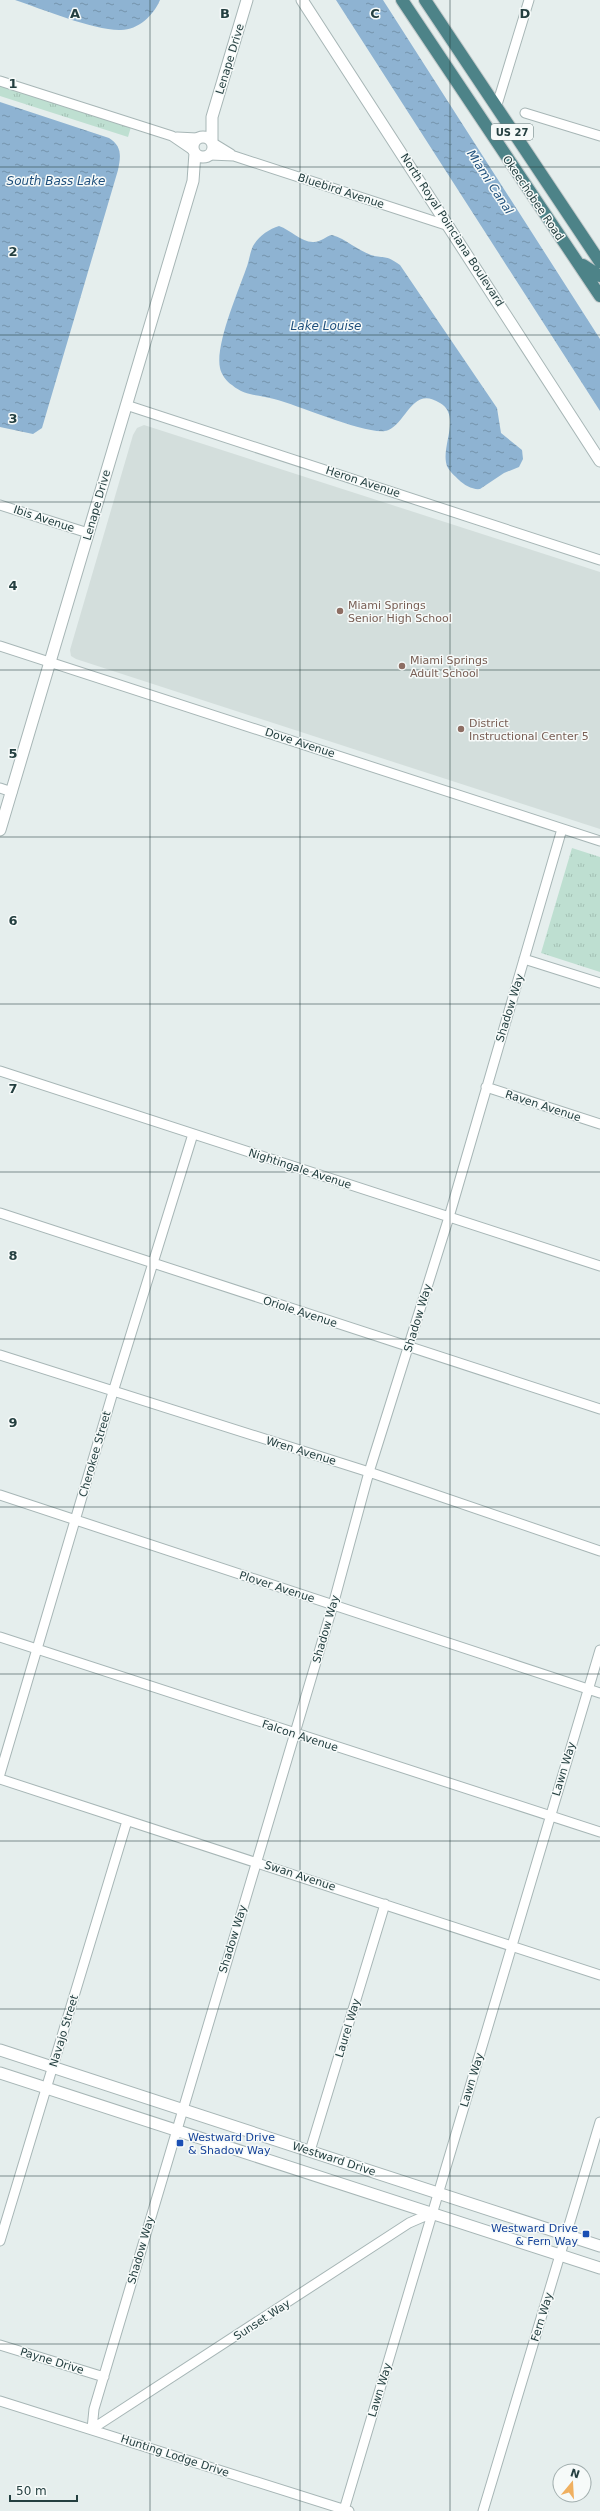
<svg xmlns="http://www.w3.org/2000/svg" width="600" height="2511" viewBox="0 0 600 2511" font-family="'DejaVu Sans',sans-serif">
  <style>
    .built { fill: #d3dedc }
    .park { fill: url(#park-tufts) }
    .water { fill: url(#water-ripples) }
    .lines { fill: none; stroke-linecap: round; stroke-linejoin: round }
    .minor-casing { stroke: #a7b6b6; stroke-width: 11 }
    .tertiary-casing { stroke: #a7b6b6; stroke-width: 13 }
    .trunk-casing { stroke: #c2c9ca; stroke-width: 14 }
    .minor { stroke: #fff; stroke-width: 9 }
    .tertiary { stroke: #fff; stroke-width: 11 }
    .trunk { stroke: #4d8388; stroke-width: 12 }
    .grid { fill: none; stroke: #243f40; stroke-width: 1; stroke-opacity: 0.55 }
    .education-dot { fill: #8d6e63; stroke: #f6faf9; stroke-width: 1.5 }
    .transit-dot { fill: #1a4fb4; stroke: #f6faf9; stroke-width: 1.5 }
    .labels { text-anchor: middle; dominant-baseline: central; stroke-width: 3; stroke-linejoin: round; paint-order: stroke }
    .shield { fill: #f6faf9; stroke: #637778; stroke-width: 1 }
    .shield-label { font-size: 10px; font-weight: bold; fill: #243f40 }
    .street-label { font-size: 11px; fill: #243f40; stroke: #f6faf9 }
    .education-label { font-size: 11px; fill: #785e54; stroke: #f6faf9; text-anchor: start }
    .transit-label { font-size: 11px; fill: #164399; stroke: #f6faf9; text-anchor: start }
    .water-label { font-size: 12px; font-style: italic; fill: #1e4f7c; stroke: #f6faf9 }
    .grid-label { font-size: 13px; text-anchor: middle; font-weight: bold; fill: #243f40; stroke: #f6faf9; stroke-width: 3; stroke-linejoin: round; paint-order: stroke }
  </style>
  <defs>
    <pattern id="park-tufts" width="24" height="20" patternUnits="userSpaceOnUse"><rect width="24" height="20" fill="#bedfd1"/><path d="M3 7l-1-3M5 7V3M7 7l1-3M15 17l-1-3M17 17v-4M19 17l1-3" fill="none" stroke="#a3c0b4"/></pattern>
    <pattern id="water-ripples" width="26" height="14" patternUnits="userSpaceOnUse"><rect width="26" height="14" fill="#8eb3d2"/><path d="M2 4q2-2 4 0t4 0M15 11q2-2 4 0t4 0" fill="none" stroke="#7493ac"/></pattern>
  </defs>
  <rect width="100%" height="100%" fill="#e5eeed"/>
  <path class="built" d="M144 425 600 572V829L76 659 71 656 70 650 133 435 137 428Z"/>
  <path class="park" d="M0 85 131 127 128 137 0 96Z
    M572 848 600 857V972L541 953Z"/>
  <path class="water" d="M15 0H160C154 15 138 30 121 30 95 31 42 9 15 0Z
    M336 0H383L600 339V411Z
    M0 102 109 138C122 146 121 156 118 170L42 428 33 434 0 427Z
    M279 226C291 230 302 243 314 242 321 242 326 236 332 235 346 239 357 250 371 255 386 259 384 254 400 265L497 408 501 433 522 450 523 459 519 467 504 473 480 489C473 490 464 485 459 480 455 476 449 471 447 466 440 447 462 416 440 403 411 384 406 427 385 431 364 434 298 405 274 399 259 394 246 397 232 385 227 382 221 374 220 368 215 345 238 292 246 269 249 262 250 252 253 246 259 236 269 229 279 226Z"/>
  <g class="lines">
    <g class="minor-casing">
      <path id="minor" d="M0 81 172 136 194 151
        M496 108 529 0
        M525 113 600 136
        M177 137 197 138
        M213 143 231 154
        M210 155 234 156 449 226
        M126 405 600 560
        M0 505 88 533
        M0 646 600 841
        M0 788 12 792
        M524 959 600 983
        M0 1071 600 1266
        M486 1087 600 1124
        M0 1213 600 1409
        M0 1355 369 1472 600 1551
        M0 1495 600 1693
        M0 1637 600 1832
        M0 1774 113 1392 193 1134
        M0 1779 600 1975
        M310 2151 385 1904
        M0 2241 127 1821
        M0 2345 104 2377
        M0 2401 349 2511
        M92 2429 94 2409 333 1605 369 1472 449 1217 562 829
        M92 2429 409 2223 432 2213
        M344 2510 600 1650
        M483 2511 600 2122"/>
    </g>
    <g class="tertiary-casing">
      <path id="tertiary" d="M302 0 600 461
        M193 147a10 10 0 1 1 20 0a10 10 0 1 1-20 0Z
        M212 140V117L247 0
        M0 830 193 181 195 153
        M0 2050 600 2246
        M0 2073 600 2268"/>
    </g>
    <g class="trunk-casing">
      <path id="trunk" d="M402 0 600 296
        M425 0 600 262
        M583 265 600 276"/>
    </g>
    <use href="#minor" class="minor"/>
    <use href="#tertiary" class="tertiary"/>
    <use href="#trunk" class="trunk"/>
  </g>
  <path class="grid" d="M150 0V2511M300 0V2511M450 0V2511M0 167H600M0 335H600M0 502H600M0 670H600M0 837H600M0 1004H600M0 1172H600M0 1339H600M0 1507H600M0 1674H600M0 1841H600M0 2009H600M0 2176H600M0 2344H600"/>
  <g class="education-dot">
    <circle cx="340" cy="611" r="4"/>
    <circle cx="402" cy="666" r="4"/>
    <circle cx="461" cy="729" r="4"/>
  </g>
  <g class="transit-dot">
    <rect x="176" y="2139" width="8" height="8" rx="2"/>
    <rect x="582" y="2230" width="8" height="8" rx="2"/>
  </g>
  <g class="labels">
    <rect class="shield" x="491" y="124" width="42" height="16" rx="3"/>
    <g class="shield-label">
      <text x="512" y="132">US 27</text>
    </g>
    <g class="street-label">
      <text transform="translate(230 59) rotate(-73)">Lenape Drive</text>
      <text transform="translate(341 191) rotate(18)">Bluebird Avenue</text>
      <text transform="translate(533 198) rotate(56)">Okeechobee Road</text>
      <text transform="translate(452 230) rotate(57)">North Royal Poinciana Boulevard</text>
      <text transform="translate(363 482) rotate(18)">Heron Avenue</text>
      <text transform="translate(97 505) rotate(-74)">Lenape Drive</text>
      <text transform="translate(44 519) rotate(18)">Ibis Avenue</text>
      <text transform="translate(300 743) rotate(18)">Dove Avenue</text>
      <text transform="translate(510 1008) rotate(-73)">Shadow Way</text>
      <text transform="translate(543 1106) rotate(18)">Raven Avenue</text>
      <text transform="translate(300 1169) rotate(18)">Nightingale Avenue</text>
      <text transform="translate(300 1312) rotate(18)">Oriole Avenue</text>
      <text transform="translate(418 1318) rotate(-73)">Shadow Way</text>
      <text transform="translate(301 1451) rotate(17)">Wren Avenue</text>
      <text transform="translate(95 1454) rotate(-74)">Cherokee Street</text>
      <text transform="translate(277 1587) rotate(18)">Plover Avenue</text>
      <text transform="translate(326 1629) rotate(-74)">Shadow Way</text>
      <text transform="translate(300 1736) rotate(18)">Falcon Avenue</text>
      <text transform="translate(564 1769) rotate(-73)">Lawn Way</text>
      <text transform="translate(300 1876) rotate(18)">Swan Avenue</text>
      <text transform="translate(233 1939) rotate(-73)">Shadow Way</text>
      <text transform="translate(348 2028) rotate(-73)">Laurel Way</text>
      <text transform="translate(64 2031) rotate(-73)">Navajo Street</text>
      <text transform="translate(472 2080) rotate(-73)">Lawn Way</text>
      <text transform="translate(334 2159) rotate(18)">Westward Drive</text>
      <text transform="translate(141 2250) rotate(-74)">Shadow Way</text>
      <text transform="translate(542 2317) rotate(-73)">Fern Way</text>
      <text transform="translate(262 2320) rotate(-33)">Sunset Way</text>
      <text transform="translate(52 2361) rotate(17)">Payne Drive</text>
      <text transform="translate(380 2390) rotate(-73)">Lawn Way</text>
      <text transform="translate(175 2456) rotate(18)">Hunting Lodge Drive</text>
    </g>
    <g class="education-label">
      <text x="348" y="605">Miami Springs<tspan x="348" dy="13">Senior High School</tspan></text>
      <text x="410" y="660">Miami Springs<tspan x="410" dy="13">Adult School</tspan></text>
      <text x="469" y="723">District<tspan x="469" dy="13">Instructional Center 5</tspan></text>
    </g>
    <g class="transit-label">
      <text x="188" y="2137">Westward Drive<tspan x="188" dy="13">&amp; Shadow Way</tspan></text>
      <text x="578" y="2228" text-anchor="end">Westward Drive<tspan x="578" dy="13">&amp; Fern Way</tspan></text>
    </g>
    <g class="water-label">
      <text x="56" y="181">South Bass Lake</text>
      <text transform="translate(490 182) rotate(57)">Miami Canal</text>
      <text x="326" y="326">Lake Louise</text>
    </g>
  </g>
  <g class="grid-label">
    <text x="75" y="18">A</text>
    <text x="225" y="18">B</text>
    <text x="375" y="18">C</text>
    <text x="525" y="18">D</text>
    <text x="13" y="88">1</text>
    <text x="13" y="256">2</text>
    <text x="13" y="423">3</text>
    <text x="13" y="590">4</text>
    <text x="13" y="758">5</text>
    <text x="13" y="925">6</text>
    <text x="13" y="1093">7</text>
    <text x="13" y="1260">8</text>
    <text x="13" y="1427">9</text>
  </g>
  <g transform="translate(572 2483) rotate(18)"><circle r="19" fill="#f6faf9" stroke="#a2afaf"/>
  <path d="M0-3L7 15L0 10L-7 15Z" fill="#f0b060"/>
  <text y="-6" font-size="11" font-weight="bold" text-anchor="middle" fill="#243f40">N</text>
  </g>
  <path d="M10 2495v6h67v-6" fill="none" stroke="#243f40" stroke-width="2"/>
  <text x="16" y="2495" font-size="12" fill="#243f40" stroke="#f6faf9" stroke-width="3" paint-order="stroke">50 m</text>
</svg>
